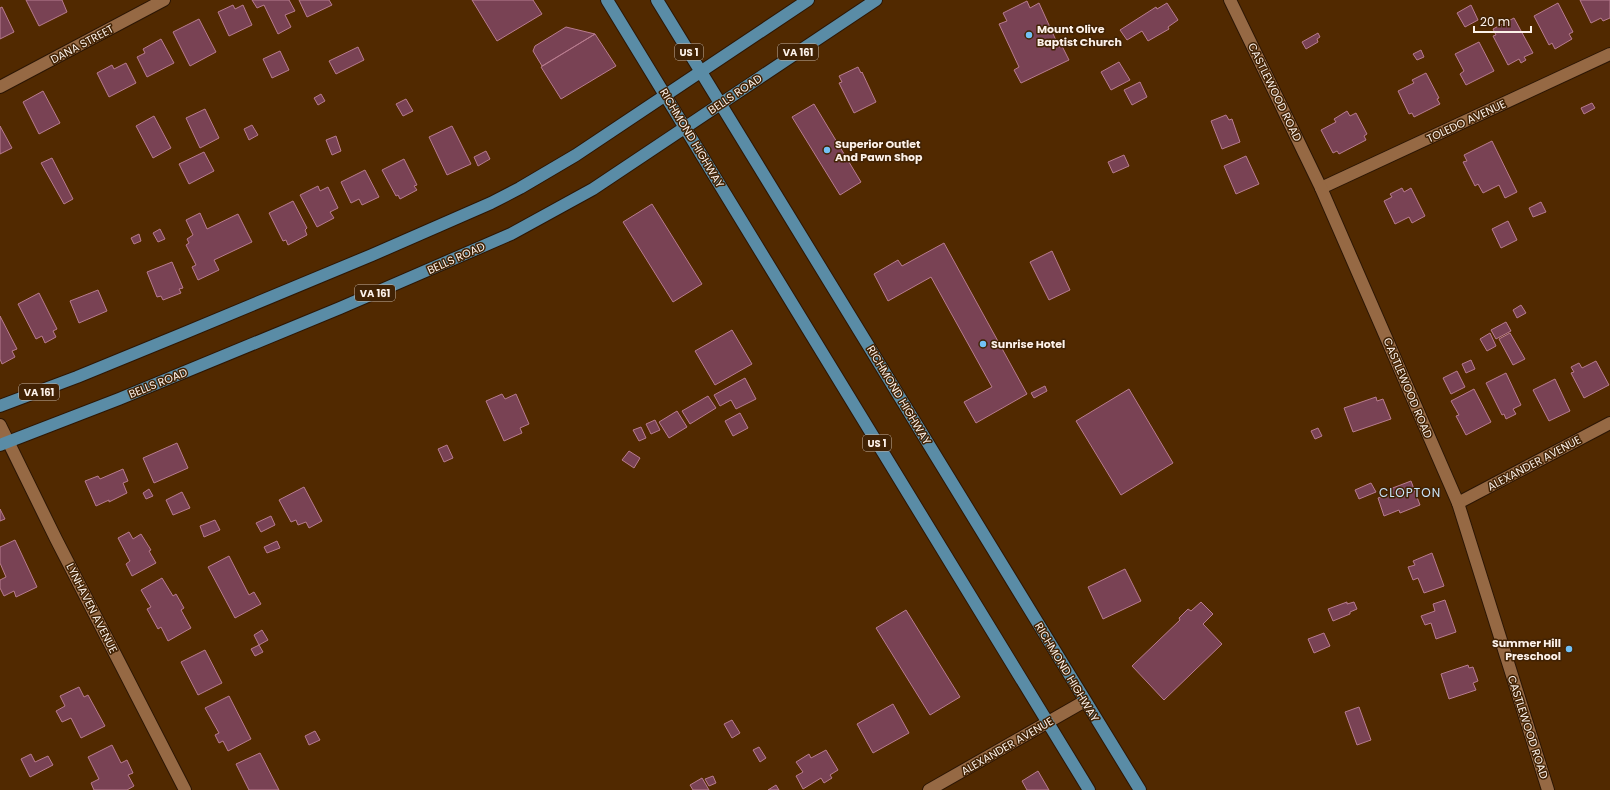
<svg xmlns="http://www.w3.org/2000/svg" width="1610" height="790" viewBox="0 0 1610 790" font-family="Poppins,sans-serif">
  <style>
    .building { fill: #794254; stroke: #b87c8f }
    .lines { fill: none; stroke-linecap: round; stroke-linejoin: round }
    .minor-casing { stroke: #2c1604; stroke-width: 14 }
    .tertiary-casing { stroke: #2c1604; stroke-width: 14 }
    .primary-casing { stroke: #2c1604; stroke-width: 14 }
    .minor { stroke: #966944; stroke-width: 12 }
    .tertiary { stroke: #966944; stroke-width: 12 }
    .primary { stroke: #5a8ca6; stroke-width: 12 }
    .poi-dot { fill: #72c1f5; stroke: #412204; stroke-width: 1.5 }
    .labels { text-anchor: middle; dominant-baseline: central; stroke-width: 3; stroke-linejoin: round; paint-order: stroke }
    .shield { fill: #412204; stroke: #c4b3a4; stroke-width: 1 }
    .shield-label { font-size: 10px; font-weight: bold; fill: #fcf1e9 }
    .poi-label { font-size: 11px; font-weight: bold; fill: #fcf1e9; stroke: #412204; text-anchor: start }
    .street-label { font-size: 11px; fill: #fcf1e9; stroke: #412204 }
    .neighbourhood-label { font-size: 12px; letter-spacing: 1px; fill: #cae5f9; stroke: #412204 }
  </style>
  <rect width="100%" height="100%" fill="#512900"/>
  <path class="building" d="M26 0H62L67 12 39 26Z
    M252 0H289L295 11 285 15 291 27 278 34 264 5 257 8Z
    M299 0H329L332 5 307 17Z
    M472 0H533L542 14 497 41Z
    M1580 0H1610V18L1603 21 1601 18 1591 23Z
    M1027 1 1030 8 1039 3 1059 47 1062 46 1069 60 1021 83 1014 70 1019 67 999 24 1007 21 1003 13Z
    M1167 3 1178 20 1168 27 1169 29 1148 41 1142 31 1127 40 1120 30 1156 7 1157 9Z
    M1558 3 1573 32 1569 34 1572 39 1555 49 1552 43 1549 45 1534 16Z
    M233 5 235 9 243 5 252 25 229 36 218 12Z
    M1471 5 1478 20 1465 27 1457 13Z
    M2 7 14 32 0 39V8Z
    M1514 18 1533 53 1524 57 1526 60 1521 63 1519 59 1508 65 1493 36 1496 35 1493 29Z
    M199 19 216 52 190 66 173 32Z
    M566 27 595 34 542 66 533 51 535 46Z
    M1318 33 1320 37 1317 39 1318 42 1306 49 1302 42Z
    M595 34 616 66 561 99 541 67Z
    M161 39 174 63 147 77 137 57 145 53 143 49Z
    M1479 42 1494 71 1466 85 1460 74 1464 71 1455 54Z
    M358 47 364 60 336 74 329 61Z
    M1421 50 1424 57 1417 60 1413 54Z
    M280 51 289 70 272 78 263 59Z
    M1119 62 1130 80 1111 90 1101 72Z
    M126 63 136 83 109 97 97 73 112 65 114 69Z
    M858 67 861 73 862 72 876 102 854 113 839 83 842 82 839 76Z
    M1426 73 1439 98 1437 99 1440 104 1414 117 1412 113 1409 114 1398 91 1414 83 1412 80Z
    M1140 82 1147 97 1132 105 1124 90Z
    M43 91 60 123 39 134 23 102Z
    M321 94 325 101 318 105 314 98Z
    M406 99 413 111 403 116 396 104Z
    M1592 103 1595 108 1584 114 1581 108Z
    M814 104 861 182 840 195 792 117Z
    M205 109 219 138 200 148 186 118Z
    M1347 111 1350 116 1356 113 1367 134 1364 136 1366 140 1339 154 1337 151 1333 153 1321 130 1336 122 1334 119Z
    M1226 115 1229 120 1232 119 1240 142 1222 149 1211 121Z
    M154 116 171 148 153 158 136 126Z
    M252 125 258 135 249 140 244 129Z
    M0 126 12 148 0 154Z
    M452 126 471 164 447 175 429 137Z
    M336 136 341 151 332 155 326 140Z
    M1492 141 1517 192 1505 198 1499 185 1483 193 1478 184 1475 186 1463 162 1467 161 1464 155Z
    M486 151 490 159 478 166 474 157Z
    M204 152 214 171 189 184 179 164Z
    M1124 155 1129 166 1113 173 1108 162Z
    M1246 156 1259 184 1236 194 1224 166Z
    M52 158 73 199 64 204 41 163Z
    M404 159 417 185 414 186 417 190 400 199 398 195 396 196 382 170Z
    M365 170 379 197 362 205 359 199 351 203 341 182Z
    M318 186 320 191 328 187 338 208 330 212 334 218 317 227 300 195Z
    M1402 188 1404 192 1411 188 1425 216 1412 223 1409 217 1395 224 1384 201 1392 197 1390 194Z
    M293 201 307 228 305 230 307 235 288 245 286 240 283 241 269 213Z
    M1541 202 1546 212 1533 217 1529 208Z
    M652 204 702 284 673 302 623 222Z
    M200 213 207 229 238 214 252 242 214 260 219 270 198 280 192 267 196 265 186 245 189 243 187 239 193 235 186 220Z
    M1508 221 1517 240 1501 248 1492 229Z
    M160 229 165 239 158 242 153 233Z
    M139 234 141 241 134 244 131 238Z
    M944 243 1027 394 976 423 964 402 992 387 931 277 888 301 874 274 898 260 902 266Z
    M1052 251 1070 290 1049 300 1030 262Z
    M172 262 183 288 179 289 181 293 163 300 161 296 157 297 147 272Z
    M98 290 107 311 79 323 70 301Z
    M39 293 57 329 53 331 56 337 45 343 42 336 36 339 18 304Z
    M1521 305 1526 313 1517 318 1513 310Z
    M0 316 17 349 12 351 15 357 2 364 0 359Z
    M1506 322 1511 331 1496 339 1491 330Z
    M732 330 752 364 715 385 695 351Z
    M1490 333 1496 346 1487 351 1480 339Z
    M1510 333 1525 359 1513 365 1499 339Z
    M1471 360 1475 369 1466 373 1462 364Z
    M1596 361 1609 385 1584 398 1571 373 1574 372 1571 367 1579 363 1582 368Z
    M1457 371 1465 387 1451 394 1443 378Z
    M1506 373 1521 405 1513 409 1516 414 1506 419 1504 414 1502 415 1486 383Z
    M745 378 756 399 736 409 731 400 720 406 714 395Z
    M1555 379 1570 411 1549 421 1533 390Z
    M1045 386 1047 391 1034 398 1031 393Z
    M1129 389 1173 463 1121 495 1076 421Z
    M1474 389 1491 422 1466 435 1456 416 1459 415 1451 401Z
    M502 394 505 399 516 394 529 424 520 428 522 433 504 441 486 401Z
    M708 396 716 408 690 424 682 411Z
    M1376 397 1377 401 1383 399 1391 419 1353 432 1344 408Z
    M677 411 687 427 669 438 659 422Z
    M740 413 748 428 733 436 725 421Z
    M655 420 660 430 651 434 646 424Z
    M641 427 646 438 639 441 633 430Z
    M1318 428 1322 436 1315 439 1311 431Z
    M177 443 188 468 154 483 143 458Z
    M447 445 453 458 444 462 438 449Z
    M629 451 640 458 634 468 622 460Z
    M123 469 128 481 123 483 127 493 109 502V500L96 506 85 481 98 476 100 479Z
    M1411 481 1420 505 1400 513 1399 510 1384 516 1378 498 1392 493 1390 489Z
    M1371 483 1376 492 1359 499 1355 490Z
    M304 487 322 521 309 528 306 522 298 525 296 520 291 522 279 500Z
    M149 489 153 496 146 499 143 493Z
    M182 492 190 508 173 515 166 500Z
    M0 509 5 519 0 521Z
    M271 516 275 525 261 532 256 523Z
    M215 520 220 530 204 537 200 526Z
    M129 532 133 539 141 534 151 550 149 551 156 563 132 576 126 564 130 561 118 538Z
    M15 540 37 587 16 597 14 591 4 596 0 588V580L6 577 0 563V547Z
    M277 541 280 548 267 553 264 547Z
    M1432 553 1444 586 1424 593 1418 578 1413 580 1408 567 1415 565 1413 561Z
    M229 556 249 595 254 592 261 604 235 618 208 567Z
    M1125 569 1141 601 1103 619 1088 587Z
    M162 578 173 596 176 594 184 608 181 610 191 628 168 641 161 627 158 629 147 609 151 607 141 590Z
    M1445 600 1456 632 1436 639 1431 623 1425 625 1421 616 1435 611 1433 604Z
    M1201 602 1213 614 1203 624 1222 644 1164 700 1132 666 1180 620 1179 618 1188 609 1191 611Z
    M1347 602V604L1354 602 1357 609 1350 612V614L1333 621 1328 609Z
    M906 610 960 697 930 715 876 628Z
    M262 630 268 640 259 645 254 635Z
    M1324 633 1330 646 1314 653 1308 639Z
    M259 645 263 652 255 656 251 649Z
    M205 650 222 683 198 695 181 662Z
    M1468 665 1469 668 1473 667 1478 681 1473 683 1476 690 1449 699 1441 674Z
    M79 687 84 697 88 695 105 726 81 738 71 718 62 722 56 711 65 706 60 696Z
    M229 696 251 739 228 751 223 741 219 743 215 735 219 733 205 708Z
    M893 704 909 733 873 753 857 724Z
    M1359 707 1371 740 1357 745 1345 712Z
    M732 720 740 733 732 738 724 724Z
    M315 731 320 740 309 745 305 736Z
    M112 745 121 763 127 760 133 773 128 775 134 786 127 790H94L91 783 99 779 88 757Z
    M759 747 766 758 760 762 753 750Z
    M826 750 838 770 830 775 832 778 824 783 821 778 803 789 796 776 803 772 796 762 809 754 811 758Z
    M260 753 279 790H249L236 764Z
    M31 754 35 762 48 756 53 765 30 777 21 759Z
    M1038 771 1049 790H1027L1022 781Z
    M713 776 716 783 709 786 705 779Z
    M702 778 709 790H693L690 785Z
    M776 785 779 790H768Z"/>
  <g class="lines">
    <g class="minor-casing">
      <path id="minor" d="M0 87 164 0
        M1321 188 1610 54
        M0 425 56 539 185 790
        M1458 503 1610 423
        M929 790 1085 701"/>
    </g>
    <g class="tertiary-casing">
      <path id="tertiary" d="M1230 0 1321 188 1458 503 1548 790"/>
    </g>
    <g class="primary-casing">
      <path id="primary" d="M607 0 1089 790
        M657 0 1140 790
        M0 406 77 377 182 334 372 255 491 203 520 188 576 155 808 0
        M0 445 119 399 340 308 511 234 593 189 876 0"/>
    </g>
    <use href="#minor" class="minor"/>
    <use href="#tertiary" class="tertiary"/>
    <use href="#primary" class="primary"/>
  </g>
  <g class="poi-dot">
    <circle cx="1029" cy="35" r="4"/>
    <circle cx="827" cy="150" r="4"/>
    <circle cx="983" cy="344" r="4"/>
    <circle cx="1569" cy="649" r="4"/>
  </g>
  <g class="labels">
    <g class="shield">
      <rect x="675" y="44" width="28" height="16" rx="3"/>
      <rect x="778" y="44" width="40" height="16" rx="3"/>
      <rect x="355" y="285" width="40" height="16" rx="3"/>
      <rect x="19" y="384" width="40" height="16" rx="3"/>
      <rect x="863" y="435" width="28" height="16" rx="3"/>
    </g>
    <g class="shield-label">
      <text x="689" y="52">US 1</text>
      <text x="798" y="52">VA 161</text>
      <text x="375" y="293">VA 161</text>
      <text x="39" y="392">VA 161</text>
      <text x="877" y="443">US 1</text>
    </g>
    <g class="poi-label">
      <text x="1037" y="29">Mount Olive<tspan x="1037" dy="13">Baptist Church</tspan></text>
      <text x="835" y="144">Superior Outlet<tspan x="835" dy="13">And Pawn Shop</tspan></text>
      <text x="991" y="344">Sunrise Hotel</text>
      <text x="1561" y="643" text-anchor="end">Summer Hill<tspan x="1561" dy="13">Preschool</tspan></text>
    </g>
    <g class="street-label">
      <text transform="translate(82 44) rotate(-28)">DANA STREET</text>
      <text transform="translate(1275 92) rotate(64)">CASTLEWOOD ROAD</text>
      <text transform="translate(735 94) rotate(-34)">BELLS ROAD</text>
      <text transform="translate(1466 121) rotate(-25)">TOLEDO AVENUE</text>
      <text transform="translate(692 138) rotate(59)">RICHMOND HIGHWAY</text>
      <text transform="translate(456 258) rotate(-24)">BELLS ROAD</text>
      <text transform="translate(158 383) rotate(-22)">BELLS ROAD</text>
      <text transform="translate(1408 388) rotate(67)">CASTLEWOOD ROAD</text>
      <text transform="translate(899 395) rotate(59)">RICHMOND HIGHWAY</text>
      <text transform="translate(1534 463) rotate(-28)">ALEXANDER AVENUE</text>
      <text transform="translate(92 608) rotate(63)">LYNHAVEN AVENUE</text>
      <text transform="translate(1067 672) rotate(59)">RICHMOND HIGHWAY</text>
      <text transform="translate(1528 727) rotate(72)">CASTLEWOOD ROAD</text>
      <text transform="translate(1007 746) rotate(-30)">ALEXANDER AVENUE</text>
    </g>
    <g class="neighbourhood-label">
      <text x="1410" y="492">CLOPTON</text>
    </g>
  </g>
  <path d="M1474 26v6h57v-6" fill="none" stroke="#fcf1e9" stroke-width="2"/>
  <text x="1480" y="26" font-size="12" fill="#fcf1e9" stroke="#412204" stroke-width="3" paint-order="stroke">20 m</text>
</svg>
